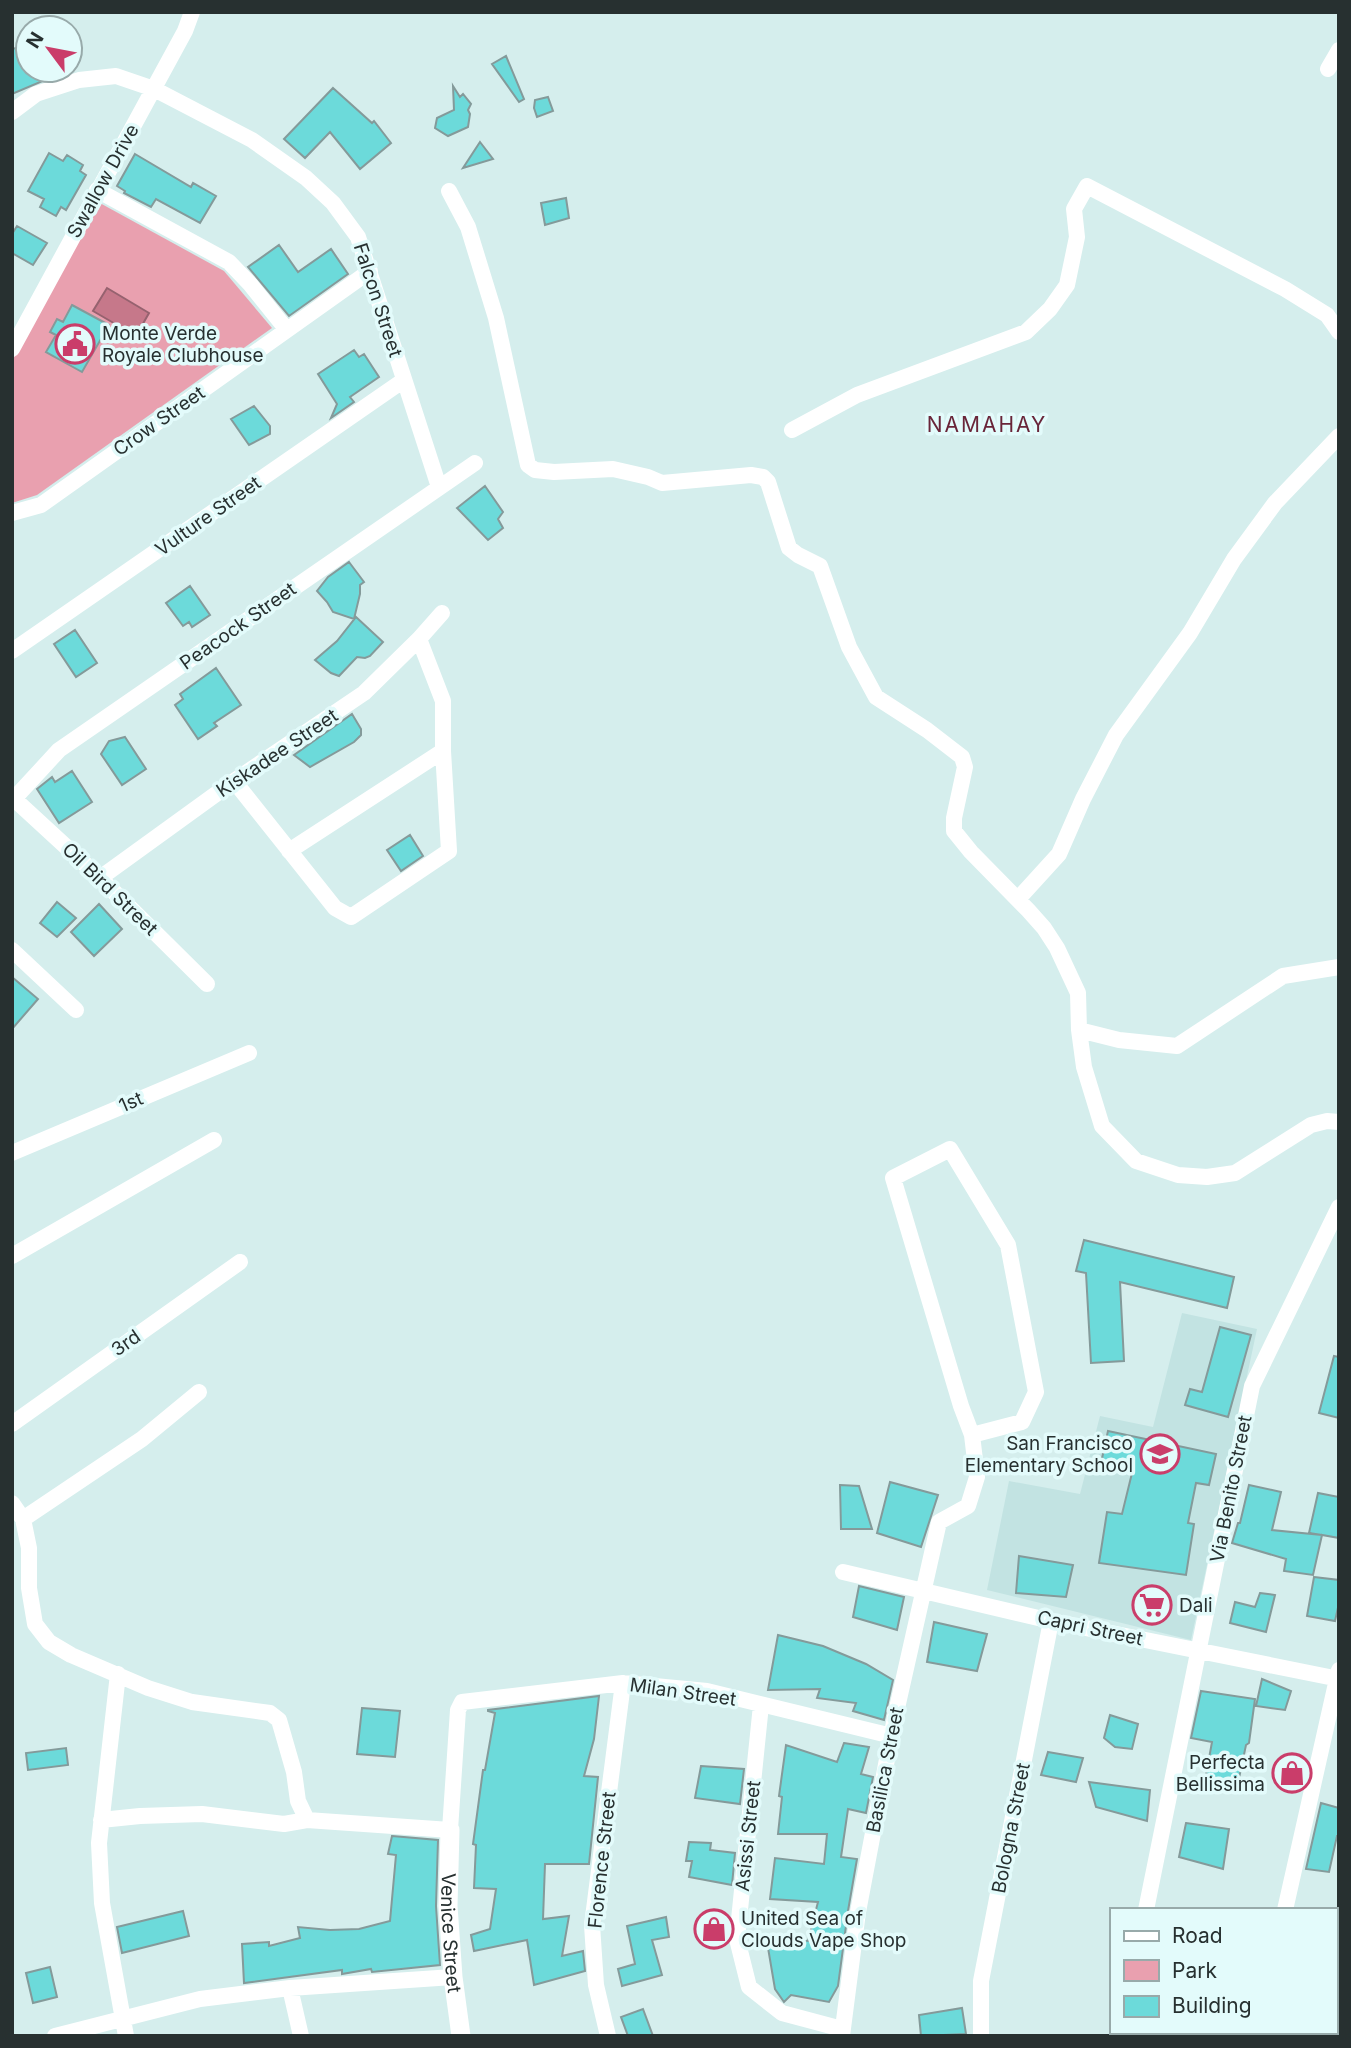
<svg xmlns="http://www.w3.org/2000/svg" width="1351" height="2048" viewBox="0 0 1351 2048" font-family="Inter,sans-serif">
  <style>
    .built { fill: #c2e3e2 }
    .green { fill: #e9a0af }
    .water { fill: #c6788a; stroke: #96626f; stroke-width: 2 }
    .building { fill: #6cdada; stroke: #849a9a; stroke-width: 2 }
    .lines { fill: none; stroke-linecap: round; stroke-linejoin: round }
    .minor { stroke: #fff; stroke-width: 16 }
    .tertiary { stroke: #fff; stroke-width: 19 }
    .labels { text-anchor: middle; dominant-baseline: central; stroke-width: 7; stroke-linejoin: round; paint-order: stroke }
    .street-label { font-size: 19px; fill: #273030; stroke: #e3fbfb }
    .poi-label { font-size: 19px; fill: #273030; stroke: #e3fbfb; text-anchor: start }
    .neighbourhood-label { font-size: 21px; letter-spacing: 2px; fill: #692539; stroke: #e3fbfb }
  </style>
  <rect width="100%" height="100%" fill="#d5eeed"/>
  <path class="built" d="M1182 1313 1257 1329 1191 1640 987 1590 1009 1481 1080 1494 1100 1416 1153 1427Z"/>
  <path class="green" d="M98 202 224 271 272 328 37 495 12 503V361Z"/>
  <path class="water" d="M107 288 149 313 136 336 93 311Z"/>
  <path class="building" d="M28 45V70H40L45 80 12 94V49Z
    M506 56 524 99 519 102 492 64Z
    M453 86 460 97 463 94 471 104 468 110 470 114 468 127 448 136 435 128 437 118 454 110Z
    M333 88 372 123 374 121 391 143 360 169 330 132 305 158 284 139Z
    M548 97 553 111 537 117 534 108 535 100Z
    M480 142 493 159 463 168Z
    M49 153 63 161 67 155 83 165 80 171 86 175 66 210 61 207 56 216 40 207 44 199 28 191Z
    M135 154 191 187 193 183 216 196 200 223 156 199 151 207 124 193 125 191 117 186Z
    M566 198 569 218 545 225 541 203Z
    M17 226 47 243 33 265 12 253V234Z
    M279 245 298 272 331 249 348 274 289 316 248 267Z
    M72 305 109 325 82 372 46 352 56 335 50 332 57 319 63 322Z
    M354 350 359 357 364 354 379 377 350 397 354 402 331 418 337 404 318 374Z
    M254 406 270 426V434L249 445 231 419Z
    M485 486 503 512 498 519 503 528 488 540 457 508Z
    M349 562 364 582 360 585V594L354 619 333 612 327 602 317 591 328 577Z
    M190 586 210 615 192 627 189 622 183 626 166 603Z
    M356 617 383 642 370 656 365 658 357 657 339 676 331 673 315 660 337 641Z
    M75 630 97 663 76 677 54 644Z
    M216 668 241 705 214 723 217 726 198 739 175 705 183 699 180 694Z
    M352 714 361 729V735L354 742 310 767 294 755Z
    M125 737 146 769 122 785 101 754 109 741Z
    M72 771 92 802 59 823 37 789 52 777 55 782Z
    M410 835 423 856 401 871 387 850Z
    M57 902 76 918 57 937 40 923Z
    M99 904 122 929 94 956 71 932Z
    M12 977 38 999 12 1029Z
    M1084 1240 1234 1277 1227 1308 1120 1282 1124 1361 1091 1363 1086 1273 1076 1271Z
    M1220 1327 1251 1335 1228 1417 1185 1405 1190 1389 1202 1392Z
    M1334 1356 1339 1357V1418L1319 1413Z
    M1108 1431 1216 1454 1209 1485 1196 1483 1188 1523 1194 1524 1186 1575 1099 1563 1107 1512 1122 1514 1133 1469 1101 1463Z
    M890 1482 938 1495 921 1547 877 1533Z
    M840 1485 859 1486 872 1529H841Z
    M1249 1485 1281 1492 1272 1530 1322 1535 1309 1533 1318 1493 1339 1497V1538L1322 1535 1313 1575 1284 1571 1286 1559 1232 1543 1238 1523H1240Z
    M1019 1556 1073 1565 1066 1597 1016 1593Z
    M1314 1577 1339 1580V1603L1335 1621 1307 1616Z
    M859 1586 904 1597 897 1630 853 1617Z
    M1260 1593 1275 1595 1266 1632 1230 1623 1235 1602 1255 1607Z
    M934 1622 987 1634 977 1671 927 1662Z
    M778 1635 823 1646 866 1664 893 1680 884 1720 853 1711 856 1703 817 1698 820 1689 768 1690Z
    M1262 1679 1291 1691 1285 1710 1256 1706Z
    M1201 1691 1255 1699 1249 1743 1246 1745 1238 1783H1220L1206 1775 1212 1742 1191 1738Z
    M599 1696 594 1739 584 1776 598 1777 589 1864H545L543 1919 569 1916 562 1956 583 1951 585 1971 534 1985 527 1940 474 1951 471 1935 490 1929 496 1889 474 1888 476 1845 473 1844 483 1770H485L495 1713 488 1711V1710Z
    M362 1708 400 1711 395 1757 357 1754Z
    M1110 1715 1138 1724 1132 1749 1115 1747 1104 1738Z
    M844 1743 869 1747 861 1774 873 1777 866 1813 848 1809 841 1857 857 1859 848 1911 838 1986 829 2002 791 1995 784 2002 775 1989 766 1936 808 1941 818 1902 770 1899 775 1858 824 1864 827 1834H778L782 1797 779 1796 786 1745 837 1762Z
    M66 1748 68 1765 28 1770 26 1753Z
    M1048 1752 1083 1758 1076 1782 1041 1775Z
    M701 1766 744 1769 740 1804 695 1798Z
    M1089 1782 1150 1790 1147 1821 1096 1807Z
    M1321 1803 1339 1808V1836H1337L1329 1872 1306 1869Z
    M1186 1823 1229 1829 1223 1869 1179 1857Z
    M392 1836 438 1840 436 1906 440 1965 372 1972 371 1969 342 1974V1970L244 1983 242 1944 269 1942V1946L300 1938 298 1927 330 1930 359 1929 390 1921 396 1855 388 1854Z
    M689 1842 711 1843 710 1850 735 1853 732 1885 689 1877 692 1861H686Z
    M183 1911 189 1936 122 1953 117 1927Z
    M666 1917 669 1937 652 1940 662 1975 622 1986 618 1969 635 1964 627 1926Z
    M50 1967 57 1997 33 2003 26 1973Z
    M962 2008 966 2034 921 2036 919 2015Z
    M643 2009 653 2036H628L621 2017Z"/>
  <g class="lines">
    <path class="minor" d="M1328 69 1339 50
      M12 112 36 94 79 80 116 76 154 89 252 140 306 178 333 203 358 237 439 487
      M97 190 229 262 250 284 287 330
      M449 191 468 227 496 318 528 465 535 470 554 472 613 469 648 477 662 483 751 475 763 477 768 482 789 548 798 555 820 566 849 647 876 697 927 730 962 757 965 767 954 818V831L971 852 1028 910 1044 928 1057 948 1078 993 1079 1030 1084 1067 1102 1126 1136 1161 1178 1175 1207 1177 1235 1173 1311 1125 1327 1121 1339 1122
      M12 349 185 31 192 12
      M792 430 857 395 1026 332 1050 309 1067 285 1077 237 1074 209 1087 186 1285 289 1327 315 1339 332
      M12 513 41 505 370 271
      M12 651 404 380
      M234 781 335 908 351 917 449 851 443 751V701L419 639
      M12 797 100 878 207 984
      M12 801 59 750 475 463
      M289 851 443 751
      M100 878 234 781 364 693 419 639 442 613
      M1018 899 1059 854 1083 799 1116 735 1190 633 1234 559 1275 503 1339 436
      M12 950 76 1010
      M1079 1030 1119 1040 1177 1046 1283 976 1339 967
      M12 1153 249 1053
      M12 1256 214 1140
      M12 1424 240 1262
      M12 1503 23 1519 29 1548V1588L35 1624 49 1642 71 1655 148 1688 192 1702 270 1713 279 1720 294 1772 298 1801 307 1820
      M23 1519 142 1439 199 1392
      M843 1572 1051 1621 1339 1679
      M118 1674 99 1843 102 1903 126 2036
      M761 1705 737 1939 749 1987 782 2013 842 2029
      M101 1820 140 1816 202 1814 284 1824 307 1820 450 1830 458 1710 462 1702 623 1683 707 1691 892 1736
      M1146 1910 1252 1386 1339 1207
      M1285 1910 1339 1670
      M290 1988 301 2036
      M55 2036 200 1999 290 1988 453 1977
      M608 2036 596 1985 592 1925 623 1683
      M842 2036 858 1912 895 1717 939 1522 968 1506 977 1477 972 1435 961 1406 893 1178 950 1149 1008 1245 1036 1392 1022 1422 972 1435
      M981 2036V1981L1051 1621
      M1125 2036V2032
      M1271 2036V2032"/>
    <path class="tertiary" id="s1" d="M450 1830 448 1906 453 1977 461 2036"/>
  </g>
  <defs>
    <g id="civic-ring" transform="scale(2.0125)"><circle r="9.5" fill="#e3fbfb" stroke="#ca3d6a" stroke-width="1.5"/><path d="M-.6-6.5H3V-4.5H.6V-3L4-1V1h2V6H-6V1h2V-1L-.6-3ZM-1.2 2.5V6h2.4V2.5Z" fill="#ca3d6a"/></g>
    <g id="school-ring" transform="scale(2.0125)"><circle r="9.5" fill="#e3fbfb" stroke="#ca3d6a" stroke-width="1.5"/><path d="M0-5L7-2L0 1L-7-2ZM-4 1L0 2.5L4 1V4Q0 6-4 4Z" fill="#ca3d6a"/></g>
    <g id="supermarket-ring" transform="scale(2.0125)"><circle r="9.5" fill="#e3fbfb" stroke="#ca3d6a" stroke-width="1.5"/><path d="M-6-5.5h2.5l.6 2H6L4.5 2H-2.5L-4.4-4H-6ZM-1.5 3.2a1.3 1.3 0 1 0 .1 0ZM3 3.2a1.3 1.3 0 1 0 .1 0Z" fill="#ca3d6a"/></g>
    <g id="shop-ring" transform="scale(2.0125)"><circle r="9.5" fill="#e3fbfb" stroke="#ca3d6a" stroke-width="1.5"/><path d="M-5-2.5h2.3a2.7 3.5 0 0 1 5.4 0H5L5.5 6h-11ZM-1.5-2.5h3a1.5 2.3 0 0 0-3 0Z" fill="#ca3d6a"/></g>
  </defs>
  <g fill-rule="evenodd">
    <use href="#civic-ring" x="75" y="344"/>
    <use href="#school-ring" x="1160" y="1454"/>
    <use href="#supermarket-ring" x="1152" y="1605"/>
    <use href="#shop-ring" x="1292" y="1773"/>
    <use href="#shop-ring" x="714" y="1929"/>
  </g>
  <g class="labels">
    <g class="street-label">
      <text transform="translate(103 181) rotate(-61)">Swallow Drive</text>
      <text transform="translate(378 300) rotate(72)">Falcon Street</text>
      <text transform="translate(159 421) rotate(-35)">Crow Street</text>
      <text transform="translate(208 516) rotate(-35)">Vulture Street</text>
      <text transform="translate(238 626) rotate(-35)">Peacock Street</text>
      <text transform="translate(277 753) rotate(-34)">Kiskadee Street</text>
      <text transform="translate(110 889) rotate(44)">Oil Bird Street</text>
      <text transform="translate(131 1102) rotate(-23)">1st</text>
      <text transform="translate(126 1343) rotate(-35)">3rd</text>
      <text transform="translate(1231 1489) rotate(-79)">Via Benito Street</text>
      <text transform="translate(1090 1628) rotate(12)">Capri Street</text>
      <text transform="translate(683 1692) rotate(8)">Milan Street</text>
      <text transform="translate(885 1770) rotate(-79)">Basilica Street</text>
      <text transform="translate(1011 1828) rotate(-79)">Bologna Street</text>
      <text transform="translate(748 1836) rotate(-84)">Asissi Street</text>
      <text transform="translate(602 1860) rotate(-84)">Florence Street</text>
      <text stroke="none"><textPath href="#s1" startOffset="103">Venice Street</textPath></text>
    </g>
    <g class="poi-label">
      <text x="102" y="333">Monte Verde<tspan x="102" dy="22">Royale Clubhouse</tspan></text>
      <text x="1133" y="1443" text-anchor="end">San Francisco<tspan x="1133" dy="22">Elementary School</tspan></text>
      <text x="1179" y="1605">Dali</text>
      <text x="1265" y="1762" text-anchor="end">Perfecta<tspan x="1265" dy="22">Bellissima</tspan></text>
      <text x="741" y="1918">United Sea of<tspan x="741" dy="22">Clouds Vape Shop</tspan></text>
    </g>
    <g class="neighbourhood-label">
      <text x="987" y="424">NAMAHAY</text>
    </g>
  </g>
  <rect width="1351" height="2048" fill="none" stroke="#273030" stroke-width="28"/>
  <rect x="1110" y="1908" width="228" height="126" fill="#e3fbfb" stroke="#98aaaa" stroke-width="2"/>
  <rect x="1124" y="1931" width="35" height="10" fill="#ffffff" stroke="#98aaaa" stroke-width="2"/>
  <text x="1172" y="1943" font-size="21" fill="#273030">Road</text>
  <rect x="1124" y="1960" width="35" height="21" fill="#e9a0af" stroke="#98aaaa" stroke-width="2"/>
  <text x="1172" y="1978" font-size="21" fill="#273030">Park</text>
  <rect x="1124" y="1996" width="35" height="21" fill="#6cdada" stroke="#98aaaa" stroke-width="2"/>
  <text x="1172" y="2013" font-size="21" fill="#273030">Building</text>
  <g transform="translate(49 49) rotate(302)"><circle r="33" fill="#e3fbfb" stroke="#98aaaa" stroke-width="2"/>
  <path d="M0-5L12 26L0 18L-12 26Z" fill="#ca3d6a"/>
  <text y="-10" font-size="19" font-weight="bold" text-anchor="middle" fill="#273030">N</text>
  </g>
</svg>
